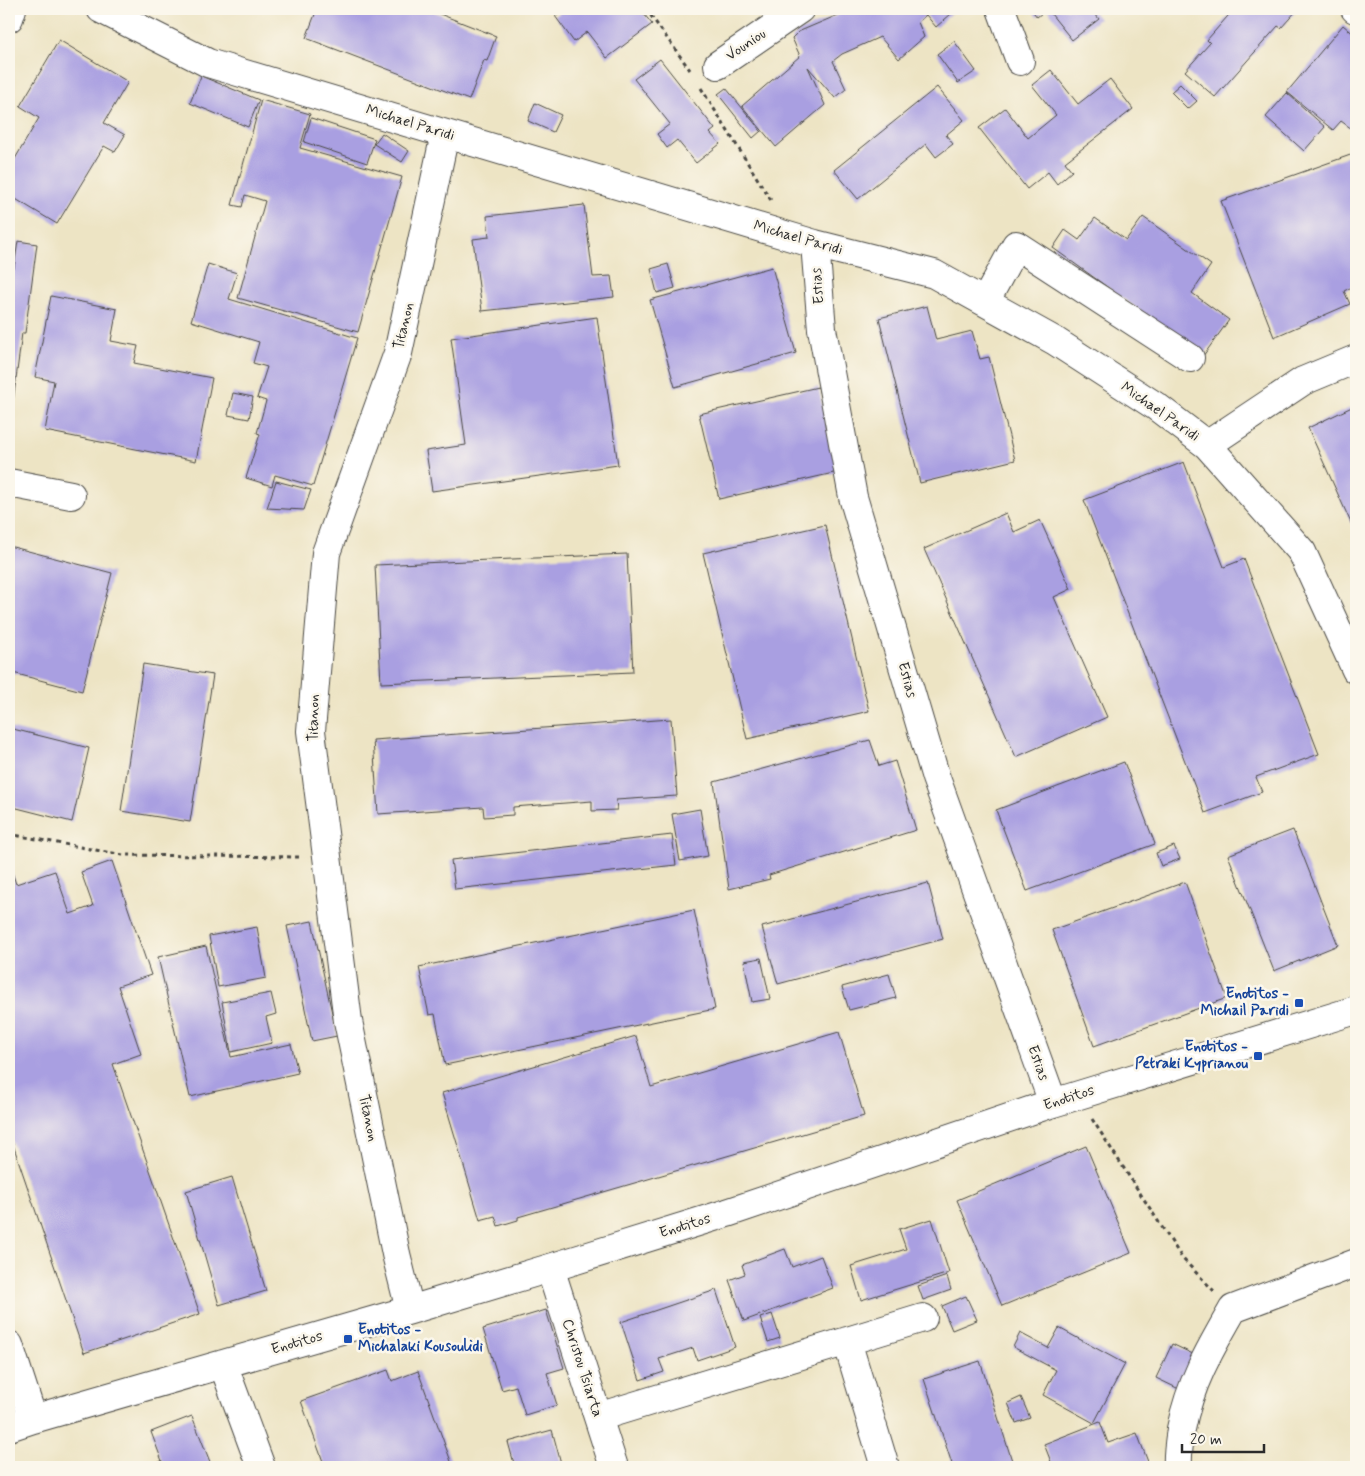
<svg xmlns="http://www.w3.org/2000/svg" width="1365" height="1476" viewBox="0 0 1365 1476" font-family="Mynerve,sans-serif">
  <style>
    .building { fill: #a99fe1 }
    .lines { fill: none; stroke-linecap: round; stroke-linejoin: round }
    .minor-casing { stroke: #484742; stroke-width: 30 }
    .path { stroke: #484742; stroke-width: 3; stroke-dasharray: 4 4; stroke-linecap: butt }
    .minor { stroke: #fff; stroke-width: 28 }
    .transit-dot { fill: #1a4fb4; stroke: #fbf7ec; stroke-width: 2 }
    .labels { text-anchor: middle; dominant-baseline: central; stroke-width: 5; stroke-linejoin: round; paint-order: stroke }
    .street-label { font-size: 15px; fill: #2b2b2b; stroke: #fbf7ec }
    .transit-label { font-size: 15px; font-weight: bold; fill: #164399; stroke: #fbf7ec; text-anchor: end }
  </style>
  <rect width="100%" height="100%" fill="#fbf7ec"/>
  <filter id="ink" filterUnits="userSpaceOnUse"><feTurbulence type="fractalNoise" baseFrequency=".02" numOctaves="2"/><feDisplacementMap in="SourceGraphic" scale="10" xChannelSelector="R" yChannelSelector="G"/><feConvolveMatrix kernelMatrix="1 2 1 2 8 2 1 2 1" color-interpolation-filters="sRGB"/></filter>
  <filter id="wash" filterUnits="userSpaceOnUse"><feTurbulence type="fractalNoise" baseFrequency=".0096" numOctaves="4" result="noise"/><feDisplacementMap in="SourceGraphic" scale="20" xChannelSelector="R" yChannelSelector="G"/><feGaussianBlur stdDeviation="1.12" result="paint"/><feColorMatrix in="noise" values="0 0 0 0 0 0 0 0 0 0 0 0 0 0 0 0 0 1.4 0 .05"/><feComposite in="paint" operator="in"/></filter>
  <g filter="url(#wash)">
    <rect width="100%" height="100%" fill="#ede4c4"/>
    <g id="blocks">
      <path class="building" d="M317 9H427L496 36 487 61 484 60 469 100 306 38Z
        M565 9H640L652 24 607 58 587 32 574 42 555 16Z
        M852 9H946L951 14 936 27 926 15 918 22 924 37 899 59 880 37 842 54 833 61 846 89 835 98 808 67 825 105 776 147 742 106 800 56 792 38 798 32Z
        M1031 9H1091L1099 19 1072 40 1047 9 1037 17Z
        M1234 9H1298L1281 28 1278 26 1215 97 1185 71 1210 43 1207 40Z
        M1343 25 1356 36V123L1352 129 1341 121 1333 130 1287 92Z
        M59 40 128 82 104 123 125 135 115 152 104 146 57 224 9 195V169L39 118 20 106Z
        M954 41 976 71 958 83 937 54Z
        M660 59 715 129 710 133 720 144 696 163 677 140 667 148 657 134 670 124 634 79Z
        M1051 70 1078 104 1110 79 1133 109 1065 162 1072 171 1057 184 1048 172 1027 189 979 128 1005 108 1028 138 1056 115 1032 85Z
        M201 76 259 100 248 127 190 103Z
        M1180 84 1197 101 1188 109 1171 92Z
        M937 87 964 120 946 135 953 144 936 157 926 144 858 199 834 170Z
        M726 88 761 131 753 138 718 94Z
        M1287 93 1325 127 1304 151 1266 117Z
        M261 100 310 114 300 148 402 177 358 332 238 298 265 201 245 195 242 207 232 205Z
        M535 103 561 115 553 132 528 121Z
        M311 118 375 139 367 163 304 142Z
        M382 133 409 151 402 162 374 144Z
        M1356 153V285L1344 291 1350 304 1274 337 1221 201Z
        M584 205 593 277 611 276 614 297 482 311 473 239 489 237 487 216Z
        M1143 217 1211 265 1192 293 1229 320 1203 356 1053 248 1065 230 1079 240 1095 218 1126 240Z
        M18 241 37 244 25 333H22L10 425H9V267L14 268Z
        M208 264 237 273 229 299 357 338 313 486 275 475 272 486 246 478 260 434 257 433 266 401 257 398 267 367 253 363 259 342 191 321Z
        M668 264 675 288 657 293 651 269Z
        M772 267 796 353 675 387 650 300Z
        M51 296 117 309 111 341 138 346 134 363 212 378 196 461 45 431 54 381 35 377Z
        M927 306 936 340 972 331 980 359 989 357 1015 460 920 483 879 318Z
        M597 317 618 465 432 491 426 451 466 445 451 338Z
        M818 387 838 472 719 499 699 414Z
        M233 393 253 397 249 419 228 415Z
        M1356 405V534L1308 428Z
        M1184 462 1224 567 1244 559 1319 754 1256 777 1262 792 1205 813 1084 500Z
        M276 481 311 490 304 510 267 508Z
        M1006 513 1014 532 1040 520 1071 589 1054 597 1107 717 1016 757 924 549Z
        M825 525 869 711 747 739 703 553Z
        M9 546 112 573 82 691 9 672Z
        M627 554 633 672 381 683 375 565Z
        M143 664 213 675 190 822 121 811Z
        M671 719 677 796 616 800 617 810 592 811V801L513 807V815L484 817 483 807 378 814 373 740Z
        M9 728 89 748 72 822 9 806Z
        M870 740 879 766 895 761 916 830 769 875 770 879 729 889 714 782Z
        M1124 762 1155 844 1027 891 996 810Z
        M700 809 708 856 680 861 672 814Z
        M1293 830 1338 945 1274 971 1228 855Z
        M672 835 676 865 455 889 451 860Z
        M1174 846 1180 859 1161 866 1156 853Z
        M112 861 151 975 118 986 141 1054 113 1064 200 1314 84 1353 9 1133V863L16 884 55 871 70 914 93 906 81 872Z
        M1185 882 1227 998 1094 1046 1052 930Z
        M928 883 943 939 778 984 762 927Z
        M694 910 715 1009 445 1065 435 1014 429 1015 419 967Z
        M312 921 337 1036 312 1041 287 926Z
        M257 927 266 978 218 987 209 936Z
        M206 946 231 1057 291 1044 298 1073 190 1097 158 957Z
        M761 958 770 999 752 1002 744 961Z
        M889 974 896 998 849 1010 842 987Z
        M271 993 276 1014 266 1017 272 1043 231 1052 222 1002Z
        M839 1032 864 1116 518 1217V1220L498 1226 495 1216 480 1220 442 1093 636 1036 651 1087Z
        M1086 1146 1131 1253 1002 1306 957 1200Z
        M232 1177 266 1291 219 1305 186 1191Z
        M932 1219 949 1273 861 1300 851 1266 906 1249 899 1229Z
        M785 1249 792 1267 821 1256 833 1288 744 1321 729 1280 745 1274 742 1265Z
        M947 1276 951 1290 923 1300 918 1286Z
        M716 1290 735 1347 697 1360 693 1348 659 1359 664 1372 640 1380 621 1322Z
        M966 1296 977 1320 952 1330 942 1306Z
        M546 1310 564 1368 547 1373 557 1405 525 1415 516 1386 502 1390 483 1329Z
        M772 1314 780 1338 768 1342 760 1318Z
        M1059 1328 1125 1364 1094 1423 1043 1395 1056 1370 1013 1347 1020 1333 1048 1348Z
        M1172 1344 1195 1355 1179 1389 1156 1378Z
        M980 1361 1014 1467H953L924 1379Z
        M388 1370 392 1381 418 1371 453 1467H325L301 1401Z
        M1021 1397 1030 1418 1016 1423 1008 1403Z
        M192 1416 212 1467H147L162 1461 151 1432Z
        M1100 1422 1108 1443 1137 1433 1150 1467H1053L1044 1444Z
        M552 1430 562 1467H515L508 1442Z
        M238 1462 240 1467H224Z"/>
    </g>
  </g>
  <g filter="url(#ink)">
    <use href="#blocks" fill-opacity="0" stroke="#484742" stroke-width="1"/>
    <g class="lines">
      <g class="minor-casing">
        <path id="minor" d="M101 9 208 63 815 244 934 274 1055 341 1157 407 1207 445 1302 552 1356 670
          M1001 9 1020 61
          M1355 9H1356
          M9 18 12 9
          M718 65 800 9
          M815 244 822 329 853 497 936 778 1053 1103
          M985 302 1016 245 1190 358
          M1207 445 1303 381 1356 359
          M9 483 71 495
          M550 1268 614 1467
          M410 1310 396 1254 348 1021 311 731 326 553 398 353 445 134
          M847 1341 885 1467
          M9 1345 33 1419
          M223 1364 261 1467
          M598 1417 923 1318
          M9 1427 33 1419 410 1310 550 1268 727 1213 1053 1103 1356 1010
          M1178 1467C1177 1454 1179 1443 1181 1429 1190 1383 1210 1349 1233 1309L1356 1263"/>
      </g>
      <path class="path" d="M646 9 690 70
        M701 88 772 202
        M9 834 123 855 299 857
        M1092 1119 1182 1258 1214 1291"/>
      <use href="#minor" class="minor"/>
    </g>
  </g>
  <g class="transit-dot">
    <rect x="1294" y="998" width="10" height="10" rx="2.5"/>
    <rect x="1253" y="1051" width="10" height="10" rx="2.5"/>
    <rect x="343" y="1334" width="10" height="10" rx="2.5"/>
  </g>
  <g class="labels">
    <g class="street-label">
      <text transform="translate(746 45) rotate(-34)">Vouniou</text>
      <text transform="translate(410 123) rotate(17)">Michael Paridi</text>
      <text transform="translate(798 238) rotate(16)">Michael Paridi</text>
      <text transform="translate(818 286) rotate(-95)">Estias</text>
      <text transform="translate(404 326) rotate(-77)">Titanon</text>
      <text transform="translate(1160 412) rotate(35)">Michael Paridi</text>
      <text transform="translate(907 680) rotate(74)">Estias</text>
      <text transform="translate(314 718) rotate(-89)">Titanon</text>
      <text transform="translate(1038 1063) rotate(70)">Estias</text>
      <text transform="translate(1069 1098) rotate(-18)">Enotitos</text>
      <text transform="translate(368 1118) rotate(78)">Titanon</text>
      <text transform="translate(685 1226) rotate(-17)">Enotitos</text>
      <text transform="translate(297 1343) rotate(-16)">Enotitos</text>
      <text transform="translate(582 1368) rotate(72)">Christou Tsiarta</text>
    </g>
    <g class="transit-label">
      <text x="1289" y="994">Enotitos -<tspan x="1289" dy="17">Michail Paridi</tspan></text>
      <text x="1248" y="1047">Enotitos -<tspan x="1248" dy="17">Petraki Kyprianou</tspan></text>
      <text x="358" y="1330" text-anchor="start">Enotitos -<tspan x="358" dy="17">Michalaki Kousoulidi</tspan></text>
    </g>
  </g>
  <rect width="1365" height="1476" fill="none" stroke="#fbf7ec" stroke-width="30"/>
  <path d="M1182 1444v8h82v-8" fill="none" stroke="#2b2b2b" stroke-width="2.5"/>
  <text x="1190" y="1444" font-size="15" fill="#2b2b2b" stroke="#fbf7ec" stroke-width="4" paint-order="stroke">20 m</text>
</svg>
